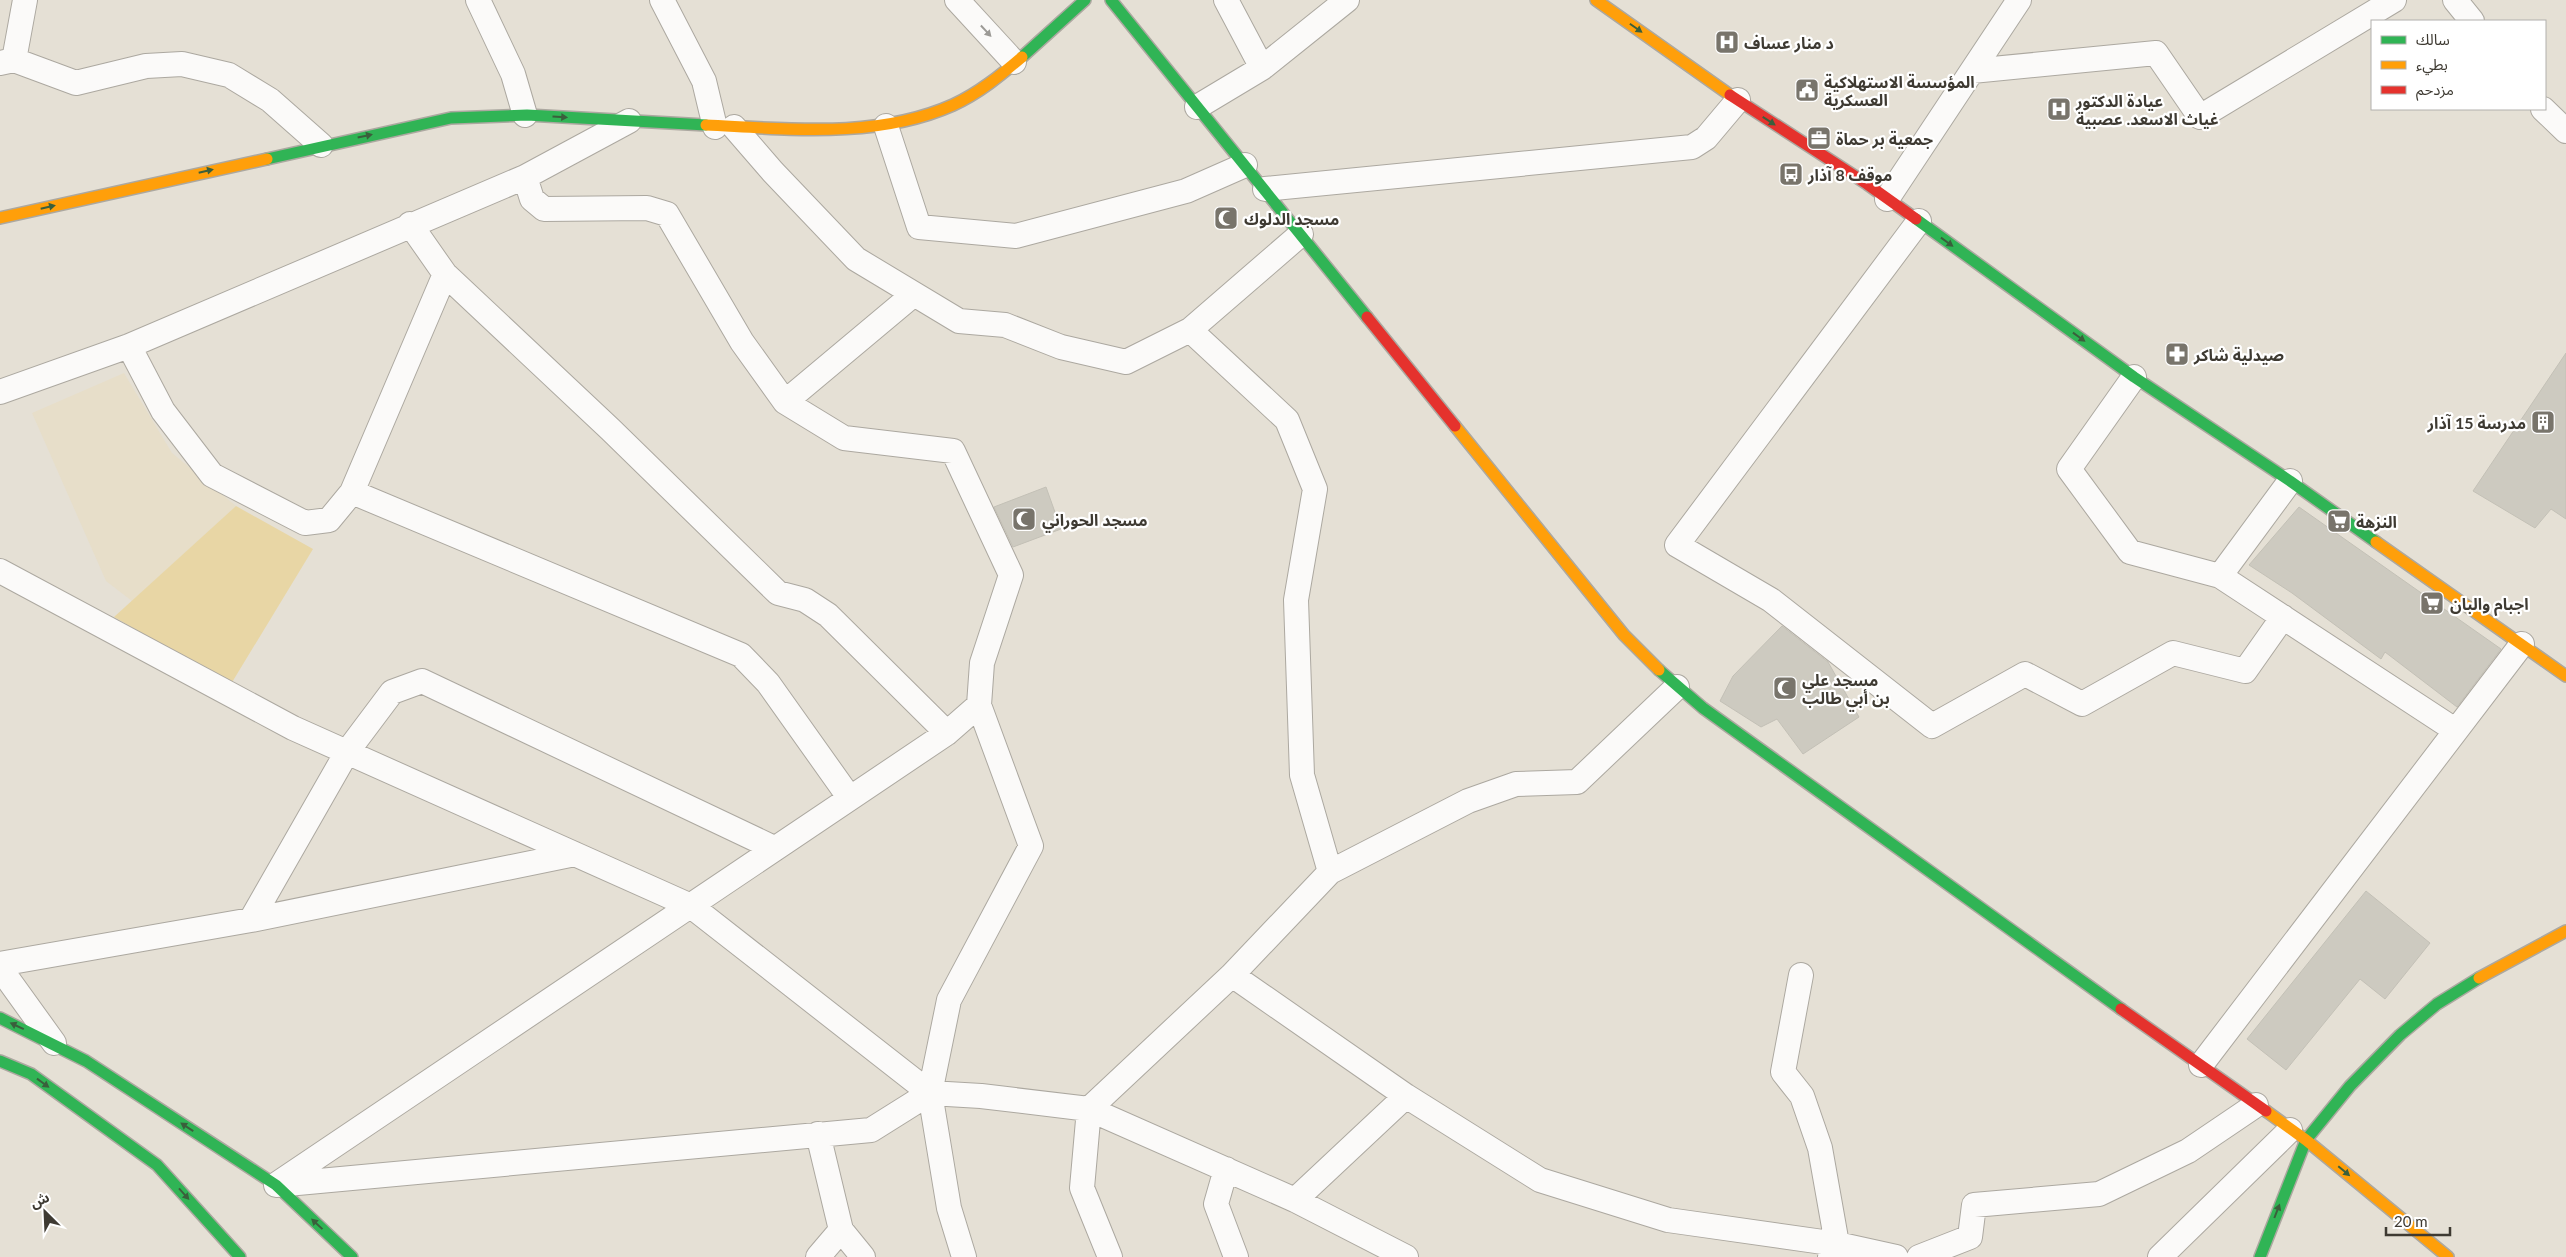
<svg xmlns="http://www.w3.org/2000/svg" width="2566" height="1257" viewBox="0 0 2566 1257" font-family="Lato,'Noto Sans Arabic',sans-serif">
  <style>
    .built { fill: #e7dec9 }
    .green { fill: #e8d6a5 }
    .building { fill: #cdcac0; stroke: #c3c0b6 }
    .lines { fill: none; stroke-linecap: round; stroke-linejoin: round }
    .street-casing { stroke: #aca8a0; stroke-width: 26 }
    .fast-casing { stroke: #aca8a0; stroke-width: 14 }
    .slow-casing { stroke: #aca8a0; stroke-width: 14 }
    .jam-casing { stroke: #aca8a0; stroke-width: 14 }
    .street { stroke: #fbfaf9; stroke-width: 24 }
    .fast { stroke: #30b455; stroke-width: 11 }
    .slow { stroke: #ff9f0a; stroke-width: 11 }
    .jam { stroke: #e5322d; stroke-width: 11 }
    .oneway { fill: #3a5f3c }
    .oneway2 { fill: #9c9a96 }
    .labels { text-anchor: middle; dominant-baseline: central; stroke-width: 4.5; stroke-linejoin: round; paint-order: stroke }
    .poi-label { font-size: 16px; font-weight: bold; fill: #3e3a32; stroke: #fff; text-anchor: start }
  </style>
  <rect width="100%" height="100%" fill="#e5e0d5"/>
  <path class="built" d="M124 373 172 453 236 506 132 601 106 581 32 413Z"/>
  <path class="green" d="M236 506 313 549 231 684 114 617Z"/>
  <path class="building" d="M2566 353V519L2551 509 2535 528 2473 491Z
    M1046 487 1061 529 1013 547 994 507Z
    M2299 507 2501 649 2457 707 2385 652 2381 659 2292 593 2249 565Z
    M1782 626 1828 662 1859 717 1803 754 1777 719 1761 727 1720 701 1733 676Z
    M2366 891 2430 943 2385 999 2360 979 2286 1070 2247 1039Z"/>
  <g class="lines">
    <g class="street-casing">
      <path id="street" d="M478 0 513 74 525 115
        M662 0 704 81 715 127
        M957 0 1014 62
        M1226 0 1262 68
        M2455 0 2472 21
        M14 60 25 0
        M0 63 14 60 76 83 146 66 182 64 229 75 270 100 321 145
        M1972 71 2156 53 2200 117 2394 0
        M1197 107 1262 68 1347 0
        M2543 109 2566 131
        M886 126 919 227 1016 236 1186 191 1245 165
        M734 127 773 172 856 259 959 321 1005 325 1061 347 1126 362 1190 330 1301 234
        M525 177 532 199 544 209 647 208 667 214 742 342 785 402 914 294
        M1265 189 1692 147 1706 138 1738 100
        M1887 199 2019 0
        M1919 221 1677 545 1771 600 1932 726 2025 674 2082 704 2173 653 2245 671 2283 617
        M410 224 445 274 610 429 778 593 805 600 828 615 947 733
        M445 274 352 492 741 655 768 683 849 797
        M1190 330 1287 420 1315 489 1296 600 1302 775 1330 872
        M129 346 163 411 212 475 305 523 329 520 352 492
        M2134 377 2069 469 2130 552 2220 576 2455 730
        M0 392 129 346 525 177 629 121
        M785 402 844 438 953 451 1011 575 982 663 979 705 1031 846 949 1000 930 1093
        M0 571 293 728 691 906 930 1093 949 1208 964 1257
        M2220 576 2290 481
        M251 920 347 752 392 692 422 681 774 848
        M0 964 251 920 575 854
        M0 968 54 1043
        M1232 975 1406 1096 1540 1180 1668 1220 1837 1244 1896 1257
        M1801 975 1783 1072 1802 1096 1820 1148 1837 1244 1830 1257
        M2201 1065 2522 644
        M818 1134 841 1230 863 1257
        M1226 1169 1216 1204 1236 1257
        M277 1184 947 733 979 705
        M276 1185 871 1130 930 1093 981 1096 1089 1109 1295 1200 1406 1257
        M1295 1200 1406 1096
        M818 1257 841 1230
        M1110 1257 1082 1188 1089 1109 1232 975 1330 872 1468 801 1516 784 1577 782 1677 687
        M1919 1257 1970 1237 1974 1205 2099 1194 2188 1151 2256 1105
        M2160 1257 2290 1130"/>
    </g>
    <g class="fast-casing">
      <path id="fast" d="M1111 0 1367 317
        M1022 57 1085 0
        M267 159 451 118 527 115 706 125
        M1916 219 2134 377 2290 481 2376 542
        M1659 670 1703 708 2121 1009
        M0 1018 86 1061 276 1185 352 1257
        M0 1061 31 1074 157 1165 240 1257
        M2260 1257 2306 1140 2350 1086 2400 1035 2437 1004 2479 978"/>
    </g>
    <g class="slow-casing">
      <path id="slow" d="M1596 0 1730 95
        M706 125C788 129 877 139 953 105 979 93 1001 75 1022 57
        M0 218 267 159
        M1455 426 1624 635 1659 670
        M2376 542 2566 676
        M2479 978 2566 931
        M2266 1111 2306 1140 2448 1257"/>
    </g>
    <g class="jam-casing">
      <path id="jam" d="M1730 95 1867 184 1916 219
        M1367 317 1455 426
        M2121 1009 2266 1111"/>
    </g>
    <use href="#street" class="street"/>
    <use href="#fast" class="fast"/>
    <use href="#slow" class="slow"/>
    <use href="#jam" class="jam"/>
  </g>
  <defs><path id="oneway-solid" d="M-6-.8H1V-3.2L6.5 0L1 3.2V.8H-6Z" transform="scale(1.25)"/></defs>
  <g class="oneway">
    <use href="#oneway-solid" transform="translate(1636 28) rotate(35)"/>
    <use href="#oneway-solid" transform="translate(560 117) rotate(3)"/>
    <use href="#oneway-solid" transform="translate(1769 121) rotate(33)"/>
    <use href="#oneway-solid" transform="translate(365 136) rotate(-12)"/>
    <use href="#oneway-solid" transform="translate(206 171) rotate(-13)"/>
    <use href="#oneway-solid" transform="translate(48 207) rotate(-13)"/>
    <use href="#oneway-solid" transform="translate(1947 242) rotate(36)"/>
    <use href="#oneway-solid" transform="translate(2079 337) rotate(36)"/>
    <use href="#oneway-solid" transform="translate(17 1026) rotate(-155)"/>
    <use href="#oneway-solid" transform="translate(43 1083) rotate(36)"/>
    <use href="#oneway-solid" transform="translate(187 1127) rotate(-147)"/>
    <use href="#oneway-solid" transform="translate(2344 1171) rotate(40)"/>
    <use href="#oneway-solid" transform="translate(184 1194) rotate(48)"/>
    <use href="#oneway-solid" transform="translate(2277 1211) rotate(-69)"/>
    <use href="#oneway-solid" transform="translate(317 1224) rotate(-137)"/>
  </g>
  <use class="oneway2" href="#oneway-solid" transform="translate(986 31) rotate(47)"/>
  <defs>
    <g id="hospital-square" transform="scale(1.25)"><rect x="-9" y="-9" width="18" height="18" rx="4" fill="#78746b" stroke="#fff"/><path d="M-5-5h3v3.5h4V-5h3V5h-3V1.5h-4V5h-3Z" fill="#fff"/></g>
    <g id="civic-square" transform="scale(1.25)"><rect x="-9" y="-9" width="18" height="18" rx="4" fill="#78746b" stroke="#fff"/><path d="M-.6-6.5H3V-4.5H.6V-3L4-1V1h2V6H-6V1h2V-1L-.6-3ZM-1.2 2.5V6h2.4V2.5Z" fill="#fff"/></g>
    <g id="office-square" transform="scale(1.25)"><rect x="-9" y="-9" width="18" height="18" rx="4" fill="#78746b" stroke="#fff"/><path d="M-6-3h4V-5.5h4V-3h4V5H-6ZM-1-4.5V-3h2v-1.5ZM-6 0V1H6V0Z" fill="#fff"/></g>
    <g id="bus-square" transform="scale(1.25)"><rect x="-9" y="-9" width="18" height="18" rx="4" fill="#78746b" stroke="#fff"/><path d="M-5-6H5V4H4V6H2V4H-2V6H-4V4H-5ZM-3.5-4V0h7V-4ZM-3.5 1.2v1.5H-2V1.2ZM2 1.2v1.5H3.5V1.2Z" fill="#fff"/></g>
    <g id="mosque-square" transform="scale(1.25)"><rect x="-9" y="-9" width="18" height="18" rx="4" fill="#78746b" stroke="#fff"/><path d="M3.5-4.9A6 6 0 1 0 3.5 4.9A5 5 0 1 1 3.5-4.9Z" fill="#fff"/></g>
    <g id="pharmacy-square" transform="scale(1.25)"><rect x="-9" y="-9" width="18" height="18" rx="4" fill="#78746b" stroke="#fff"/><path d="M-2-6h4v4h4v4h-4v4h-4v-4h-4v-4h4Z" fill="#fff"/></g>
    <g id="building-square" transform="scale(1.25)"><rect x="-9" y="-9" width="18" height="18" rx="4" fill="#78746b" stroke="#fff"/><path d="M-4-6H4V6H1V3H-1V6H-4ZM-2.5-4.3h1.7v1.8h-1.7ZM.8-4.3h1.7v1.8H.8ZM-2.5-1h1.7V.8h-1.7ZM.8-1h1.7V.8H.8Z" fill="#fff"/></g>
    <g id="supermarket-square" transform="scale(1.25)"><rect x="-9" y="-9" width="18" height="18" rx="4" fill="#78746b" stroke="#fff"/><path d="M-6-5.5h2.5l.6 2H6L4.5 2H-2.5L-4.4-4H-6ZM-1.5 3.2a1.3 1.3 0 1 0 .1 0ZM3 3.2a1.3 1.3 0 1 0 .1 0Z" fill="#fff"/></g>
  </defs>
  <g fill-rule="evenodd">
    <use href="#hospital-square" x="1727" y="42"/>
    <use href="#civic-square" x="1807" y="90"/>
    <use href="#hospital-square" x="2059" y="109"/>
    <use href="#office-square" x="1819" y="138"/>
    <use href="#bus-square" x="1791" y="174"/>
    <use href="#mosque-square" x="1226" y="218"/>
    <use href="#pharmacy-square" x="2177" y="354"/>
    <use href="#building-square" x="2543" y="422"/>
    <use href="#mosque-square" x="1024" y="519"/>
    <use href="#supermarket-square" x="2339" y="521"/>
    <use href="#supermarket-square" x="2432" y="603"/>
    <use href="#mosque-square" x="1785" y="688"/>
  </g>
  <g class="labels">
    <g class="poi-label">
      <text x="1744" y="42">د منار عساف</text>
      <text x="1824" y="81">المؤسسة الاستهلاكية<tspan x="1824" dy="18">العسكرية</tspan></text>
      <text x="2076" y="100">عيادة الدكتور<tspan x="2076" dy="18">غياث الاسعد. عصبية</tspan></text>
      <text x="1836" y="138">جمعية بر حماة</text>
      <text x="1808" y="174">موقف 8 آذار</text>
      <text x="1244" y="218">مسجد الدلوك</text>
      <text x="2194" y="354">صيدلية شاكر</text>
      <text x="2526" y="422" text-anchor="end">مدرسة 15 آذار</text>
      <text x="1042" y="519">مسجد الحوراني</text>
      <text x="2356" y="521">النزهة</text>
      <text x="2450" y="603">اجبام والبان</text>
      <text x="1802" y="679">مسجد علي<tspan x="1802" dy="18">بن أبي طالب</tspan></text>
    </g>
  </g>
  <rect x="2371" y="20" width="175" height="90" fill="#ffffff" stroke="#b2b0ad"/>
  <rect x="2381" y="36" width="25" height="8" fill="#30b455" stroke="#b2b0ad"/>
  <text x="2416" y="45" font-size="15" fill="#3e3a32">سالك</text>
  <rect x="2381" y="61" width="25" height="8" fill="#ff9f0a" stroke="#b2b0ad"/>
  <text x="2416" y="70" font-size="15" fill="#3e3a32">بطيء</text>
  <rect x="2381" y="86" width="25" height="8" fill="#e5322d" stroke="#b2b0ad"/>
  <text x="2416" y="95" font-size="15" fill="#3e3a32">مزدحم</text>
  <g transform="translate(45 1212) rotate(336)" stroke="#ffffff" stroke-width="4" paint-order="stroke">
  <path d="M0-4L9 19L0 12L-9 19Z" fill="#3e3a32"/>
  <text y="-8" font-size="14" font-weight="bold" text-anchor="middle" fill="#3e3a32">ش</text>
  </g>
  <path d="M2386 1227v8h64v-8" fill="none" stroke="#3e3a32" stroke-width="2.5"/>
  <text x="2394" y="1227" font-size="15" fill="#3e3a32" stroke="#ffffff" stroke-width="4" paint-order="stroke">20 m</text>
</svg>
